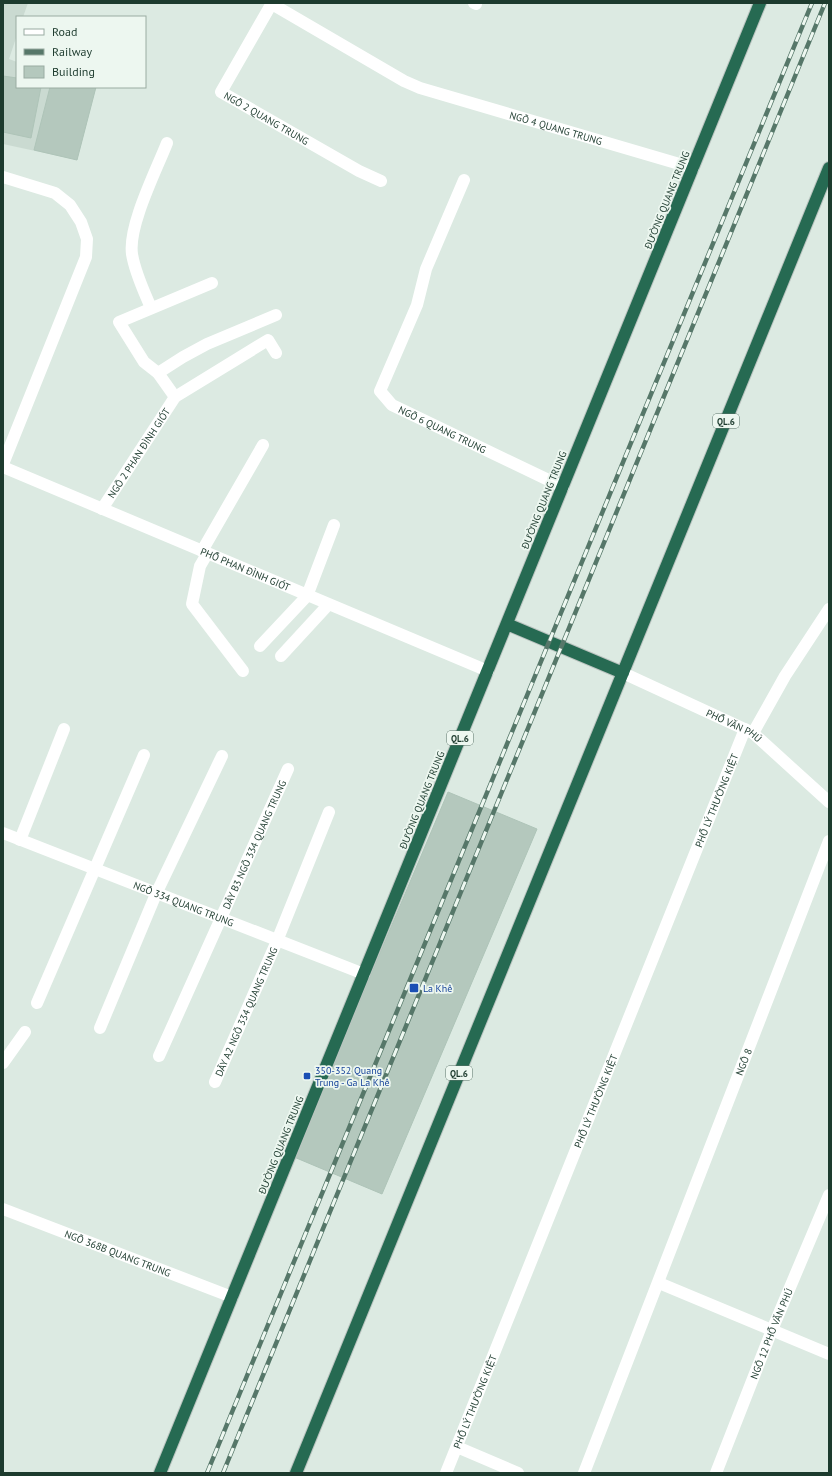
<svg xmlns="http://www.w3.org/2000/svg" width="832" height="1476" viewBox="0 0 832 1476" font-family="'PT Sans',sans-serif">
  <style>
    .built { fill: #cadad1 }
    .building { fill: #b4c8bd; stroke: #aec4b8 }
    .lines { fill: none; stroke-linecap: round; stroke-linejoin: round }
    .highway-casing { stroke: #bbc4c0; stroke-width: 14 }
    .lane { stroke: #fff; stroke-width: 12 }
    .street { stroke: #fff; stroke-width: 12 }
    .highway { stroke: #266a52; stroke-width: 12 }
    .rail-casing { stroke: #567769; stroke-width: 4.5 }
    .rail { stroke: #edf7f0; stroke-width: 3; stroke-dasharray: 9; stroke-linecap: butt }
    .transit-dot { fill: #1a4fb4; stroke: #edf7f0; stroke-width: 1.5 }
    .labels { text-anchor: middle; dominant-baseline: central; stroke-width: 3.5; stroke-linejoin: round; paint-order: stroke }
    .shield { fill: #edf7f0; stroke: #5b7368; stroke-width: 1 }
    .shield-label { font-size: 9px; font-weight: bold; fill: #1d3b2e }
    .street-label { font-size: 10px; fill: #1d3b2e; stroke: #edf7f0 }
    .transit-label { font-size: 10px; fill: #164399; stroke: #edf7f0; text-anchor: start }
  </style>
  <rect width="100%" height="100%" fill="#dceae2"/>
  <path class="built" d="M3 3H28L23 17H17V35L9 59 17 62V87H96L77 160 3 144Z"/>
  <path class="building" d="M3 76 17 78V87H41L31 138 3 132Z
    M50 87H96L77 160 34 150Z
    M448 792 537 829 382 1194 294 1157Z"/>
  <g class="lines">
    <g class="highway-casing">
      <path id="highway" d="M507 624 623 673
        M160 1473 760 3
        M296 1473 829 168"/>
    </g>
    <g class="lane">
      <path id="s1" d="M272 3 221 92 359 171 381 181"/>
      <path d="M474 3 476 4"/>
      <path id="s2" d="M272 4 404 81 420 88 693 168"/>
      <path d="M3 177 55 193 70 205 81 222 87 239 86 257 3 464"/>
      <path id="s3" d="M464 180 426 269 417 305 380 391 392 405 563 487"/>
      <path d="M151 308C144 291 135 273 132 254 128 226 156 171 167 143"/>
      <path d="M158 373 183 357 207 344 276 315"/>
      <path d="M175 397 268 340 276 353"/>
      <path id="s4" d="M102 509 175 397 158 373 144 362 119 322 212 283"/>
      <path d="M202 551 263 445"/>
      <path d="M207 554 200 566 192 604 243 671"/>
      <path d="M260 646 307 596 334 525"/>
      <path d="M281 656 328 605"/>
      <path d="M753 733 785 676 829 609"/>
      <path d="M20 840 64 729"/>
      <path d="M37 1003 144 755"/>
      <path d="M100 1028 156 894 222 756"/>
      <path id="s5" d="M159 1056 288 769"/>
      <path d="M3 1063 25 1032"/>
      <path id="s6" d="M215 1082 277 941 329 812"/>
      <path d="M659 1283 829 1354"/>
      <path id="s7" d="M716 1473 772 1330 829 1195"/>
    </g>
    <g class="street">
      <path id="s8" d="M3 467 488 671"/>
      <path id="s9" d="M623 673 753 733 829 802"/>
      <path id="s10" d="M3 833 364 974"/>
      <path id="s11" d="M3 1209 232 1297"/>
      <path d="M457 1447 518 1473"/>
      <path id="s12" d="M446 1473 745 729"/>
      <path id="s13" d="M584 1473 829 841"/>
    </g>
    <use href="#highway" class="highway"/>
    <g class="rail-casing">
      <path id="rail" d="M207 1473 812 3
        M223 1473 825 3"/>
    </g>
    <use href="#rail" class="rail"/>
  </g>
  <g class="transit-dot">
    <rect x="409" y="983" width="10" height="10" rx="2"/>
    <rect x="303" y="1072" width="8" height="8" rx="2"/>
  </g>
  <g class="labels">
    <g class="shield">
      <rect x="713" y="414" width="26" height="14" rx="3"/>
      <rect x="447" y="731" width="26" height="14" rx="3"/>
      <rect x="446" y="1066" width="26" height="14" rx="3"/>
    </g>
    <g class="shield-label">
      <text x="726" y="421">QL.6</text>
      <text x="460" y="738">QL.6</text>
      <text x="459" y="1073">QL.6</text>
    </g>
    <g class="street-label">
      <text stroke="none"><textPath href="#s1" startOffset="155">NGÕ 2 QUANG TRUNG</textPath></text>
      <text stroke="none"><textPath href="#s2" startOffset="312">NGÕ 4 QUANG TRUNG</textPath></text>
      <text transform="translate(667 200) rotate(-68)">ĐƯỜNG QUANG TRUNG</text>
      <text stroke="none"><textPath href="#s3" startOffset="302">NGÕ 6 QUANG TRUNG</textPath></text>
      <text stroke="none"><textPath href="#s4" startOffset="67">NGÕ 2 PHAN ĐÌNH GIÓT</textPath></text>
      <text transform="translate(544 500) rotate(-68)">ĐƯỜNG QUANG TRUNG</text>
      <text stroke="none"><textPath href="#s8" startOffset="263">PHỐ PHAN ĐÌNH GIÓT</textPath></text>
      <text stroke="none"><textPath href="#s9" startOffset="123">PHỐ VĂN PHÚ</textPath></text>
      <text transform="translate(422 800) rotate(-68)">ĐƯỜNG QUANG TRUNG</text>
      <text stroke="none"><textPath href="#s12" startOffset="725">PHỐ LÝ THƯỜNG KIỆT</textPath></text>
      <text stroke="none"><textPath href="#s5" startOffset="232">DÃY B3 NGÕ 334 QUANG TRUNG</textPath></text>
      <text stroke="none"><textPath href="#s10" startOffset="194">NGÕ 334 QUANG TRUNG</textPath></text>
      <text stroke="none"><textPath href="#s6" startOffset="77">DÃY A2 NGÕ 334 QUANG TRUNG</textPath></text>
      <text stroke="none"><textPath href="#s13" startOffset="441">NGÕ 8</textPath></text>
      <text stroke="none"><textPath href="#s12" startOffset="401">PHỐ LÝ THƯỜNG KIỆT</textPath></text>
      <text transform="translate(281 1145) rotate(-68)">ĐƯỜNG QUANG TRUNG</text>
      <text stroke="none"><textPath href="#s11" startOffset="123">NGÕ 368B QUANG TRUNG</textPath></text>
      <text stroke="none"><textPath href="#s7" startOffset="150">NGÕ 12 PHỐ VĂN PHÚ</textPath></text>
      <text stroke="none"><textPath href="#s12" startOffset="77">PHỐ LÝ THƯỜNG KIỆT</textPath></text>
    </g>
    <g class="transit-label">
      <text x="423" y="988">La Khê</text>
      <text x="315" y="1070">350-352 Quang<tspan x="315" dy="12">Trung - Ga La Khê</tspan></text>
    </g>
  </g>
  <rect width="832" height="1476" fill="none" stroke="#1d3b2e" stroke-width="8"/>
  <rect x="16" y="16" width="130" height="72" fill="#edf7f0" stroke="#9aaca2"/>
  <rect x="24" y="29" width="20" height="6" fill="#ffffff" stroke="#9aaca2"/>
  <text x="52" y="36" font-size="12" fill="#1d3b2e">Road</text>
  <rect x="24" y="49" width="20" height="6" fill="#567769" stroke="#9aaca2"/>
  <text x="52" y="56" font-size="12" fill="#1d3b2e">Railway</text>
  <rect x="24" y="66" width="20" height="12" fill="#b4c8bd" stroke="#9aaca2"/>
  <text x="52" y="76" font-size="12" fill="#1d3b2e">Building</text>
</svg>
